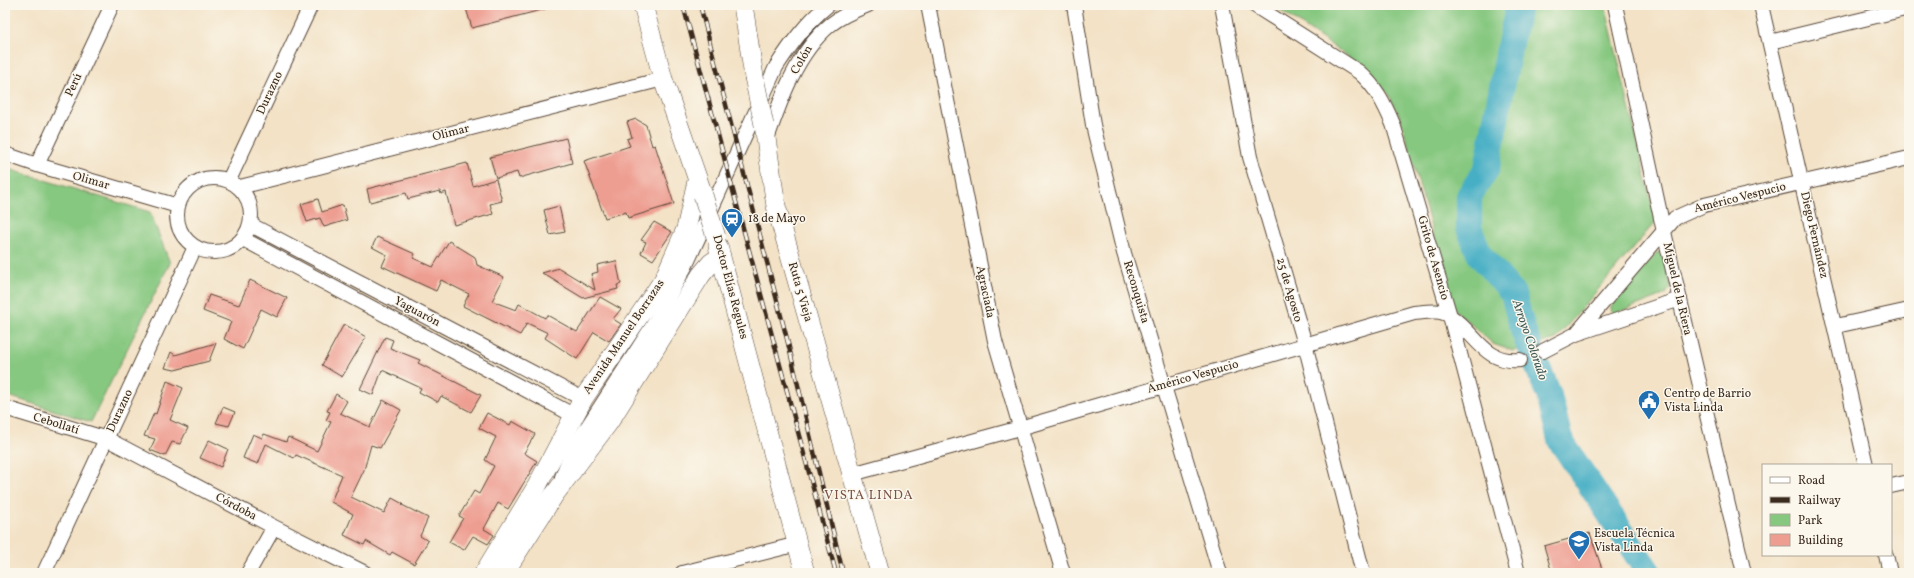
<svg xmlns="http://www.w3.org/2000/svg" width="1914" height="578" viewBox="0 0 1914 578" font-family="Vollkorn,serif">
  <style>
    .green { fill: #86c880; stroke: #60794f }
    .lines { fill: none; stroke-linecap: round; stroke-linejoin: round }
    .river { stroke: #46afc5; stroke-width: 26 }
    .building { fill: #ee9d91 }
    .street-casing { stroke: #574637; stroke-width: 16 }
    .secondary-casing { stroke: #574637; stroke-width: 20 }
    .street { stroke: #fff; stroke-width: 14 }
    .secondary { stroke: #fff; stroke-width: 19 }
    .rail-casing { stroke: #3b2a1e; stroke-width: 4.5 }
    .rail { stroke: #fbf7ec; stroke-width: 3; stroke-dasharray: 9; stroke-linecap: butt }
    .secondary-bridge-casing { stroke: #574637; stroke-width: 20; stroke-linecap: butt }
    .secondary-bridge { stroke: #fff; stroke-width: 19 }
    .labels { text-anchor: middle; dominant-baseline: central; stroke-width: 3; stroke-linejoin: round; paint-order: stroke }
    .street-label { font-size: 12px; fill: #3b2a1e; stroke: #fbf7ec }
    .poi-label { font-size: 12px; fill: #3b2a1e; stroke: #fbf7ec; text-anchor: start }
    .water-label { font-size: 13px; font-style: italic; fill: #3f5958; stroke: #fbf7ec }
    .neighbourhood-label { font-size: 13px; letter-spacing: 1px; fill: #7a5246; stroke: #fbf7ec }
  </style>
  <rect width="100%" height="100%" fill="#fbf7ec"/>
  <filter id="ink" filterUnits="userSpaceOnUse"><feTurbulence type="fractalNoise" baseFrequency=".025" numOctaves="2"/><feDisplacementMap in="SourceGraphic" scale="8" xChannelSelector="R" yChannelSelector="G"/><feConvolveMatrix kernelMatrix="1 2 1 2 8 2 1 2 1" color-interpolation-filters="sRGB"/></filter>
  <filter id="wash" filterUnits="userSpaceOnUse"><feTurbulence type="fractalNoise" baseFrequency=".012" numOctaves="4" result="noise"/><feDisplacementMap in="SourceGraphic" scale="16" xChannelSelector="R" yChannelSelector="G"/><feGaussianBlur stdDeviation="0.9" result="paint"/><feColorMatrix in="noise" values="0 0 0 0 0 0 0 0 0 0 0 0 0 0 0 0 0 1.4 0 .05"/><feComposite in="paint" operator="in"/></filter>
  <g filter="url(#wash)">
    <rect width="100%" height="100%" fill="#f3e2c6"/>
    <path class="green" d="M1272 5H1605L1656 221 1556 339 1513 351 1493 344 1454 309 1400 117 1388 93 1370 71Z
      M5 168 150 212 170 263 91 422 5 395Z
      M1657 252 1663 253 1670 287 1666 294 1612 315 1611 307Z"/>
    <g class="lines">
      <path class="river" d="M1519 5 1510 43 1487 168 1469 196V228L1480 255 1513 294 1524 333 1549 395 1560 440 1649 573"/>
    </g>
    <g id="blocks">
      <path class="building" d="M465 5H544L545 9 472 28Z
        M636 119 646 125 652 146 655 145 674 204 628 218 626 212 605 218 584 161 630 146 627 139 632 137 627 122Z
        M566 138 572 163 519 178 517 172 496 178 490 157Z
        M467 163 473 186 496 179 502 201 490 204 493 214 454 225 446 192 441 194 440 191 408 199 406 193 370 202 367 189Z
        M318 199 322 212 343 205 347 220 324 227 320 218 307 222 301 204Z
        M559 206 565 232 550 235 544 210Z
        M654 222 672 232 653 260 641 253 646 242 641 240Z
        M377 237 415 254 413 258 433 267 449 241 475 257 477 265 504 277 492 301 516 310 519 304 545 318 547 315 577 332 600 297 621 309 613 319 621 324 609 341 594 332 577 359 545 338 548 333 527 323 520 335 463 306 469 294 441 280 436 291 382 266 387 255 372 247Z
        M616 261 621 284 617 285 618 289 583 298 542 273 559 268 595 290 591 274 598 272 597 265Z
        M250 280 287 298 277 317 261 309 243 349 224 339 231 322 203 311 209 295 239 305Z
        M344 324 366 337 342 377 322 365Z
        M385 337 393 340 390 348 420 360 418 363 481 395 471 412 441 396 438 402 419 392 421 388 382 370 373 395 360 389Z
        M216 343 209 361 175 370 165 368 171 352 175 355Z
        M167 381 183 388 170 420 188 428 180 444 172 442 165 456 150 450 155 439 144 436 154 413 156 414Z
        M336 394 347 401 340 413 370 427 383 400 401 410 380 448 371 445 364 470 351 497 384 513 392 498 403 504 402 505 428 518 420 536 428 541 414 564 392 552 390 555 366 541 364 545 344 535 353 514 331 502 342 475 296 455 294 458 266 444 258 464 243 458 253 434 262 438 264 434 286 442 288 437 317 451 331 422 326 420 330 412 327 411Z
        M223 407 235 412 229 426 216 423Z
        M487 413 510 425 512 421 535 434 524 453 537 461 508 509 498 503 484 529 494 535 488 544 473 536 464 550 449 542 463 518 459 516 474 491 479 494 494 466 485 460 496 437 479 428Z
        M209 440 228 449 221 467 200 458Z
        M1590 533 1602 569 1586 573H1552L1544 546Z"/>
    </g>
  </g>
  <g filter="url(#ink)">
    <use href="#blocks" fill-opacity="0" stroke="#574637" stroke-width="1"/>
    <g class="lines">
      <g class="street-casing">
        <path id="street" d="M928 5 995 341 1063 573
          M1074 5 1093 125 1124 253 1220 573
          M1222 5 1250 157 1305 344 1363 573
          M1254 5 1359 72C1376 87 1384 103 1393 124L1450 316 1518 573
          M1615 5 1664 232 1744 573
          M1761 5 1866 465
          M1770 42 1909 8
          M767 139C781 98 797 53 830 25 841 16 855 10 868 5
          M5 154 37 165 178 206
          M37 165 112 5
          M177 215a37 37 0 1 1 74 0a37 37 0 1 1-74 0Z
          M229 180 311 5
          M240 187 663 79
          M251 225 583 399
          M243 239 573 415
          M1836 326 1909 310
          M1576 334 1675 218 1704 205 1909 158
          M1543 351 1576 334 1680 299
          M5 408 107 439 274 527 365 573
          M852 474 1020 428 1414 313C1426 312 1440 309 1450 316 1476 333 1484 364 1520 360
          M562 477 573 449 652 327 685 267 776 67C791 44 806 23 828 5
          M1891 486 1909 482
          M1886 555 1890 573
          M44 573 195 247
          M248 573 274 527
          M682 573 798 544"/>
      </g>
      <g class="secondary-casing">
        <path id="secondary" d="M643 5 663 79 702 192
          M743 5 754 77
          M764 125 776 206 880 573
          M718 246 805 573
          M484 573 537 486 583 399 664 279 686 229 697 181
          M504 573 554 495 609 422 701 275 711 263 721 256"/>
      </g>
      <use href="#street" class="street"/>
      <use href="#secondary" class="secondary"/>
      <g class="rail-casing">
        <path id="rail" d="M683 5 836 573
          M700 5 787 339 843 573"/>
      </g>
      <use href="#rail" class="rail"/>
      <g class="secondary-bridge-casing">
        <path id="secondary-bridge" d="M754 77 764 125
          M703 195 716 237"/>
      </g>
      <use href="#secondary-bridge" class="secondary-bridge"/>
    </g>
  </g>
  <defs>
    <g id="station-pin" transform="scale(1.15)"><path d="M0 17L-7.5 6A9.5 9.5 0 1 1 7.5 6Z" fill="#1f6fb2" stroke="#fbf7ec"/><path d="M-3-6H3Q5-6 5-4V2Q5 4 3 4L4.5 6H3L1.5 4h-3L-3 6H-4.5L-3 4Q-5 4-5 2V-4Q-5-6-3-6ZM-3.5-4v3h7v-3ZM-3.5 1v1.5H-2V1ZM2 1v1.5H3.5V1Z" fill="#fff"/></g>
    <g id="civic-pin" transform="scale(1.15)"><path d="M0 17L-7.5 6A9.5 9.5 0 1 1 7.5 6Z" fill="#1f6fb2" stroke="#fbf7ec"/><path d="M-.6-6.5H3V-4.5H.6V-3L4-1V1h2V6H-6V1h2V-1L-.6-3ZM-1.2 2.5V6h2.4V2.5Z" fill="#fff"/></g>
    <g id="school-pin" transform="scale(1.15)"><path d="M0 17L-7.5 6A9.5 9.5 0 1 1 7.5 6Z" fill="#1f6fb2" stroke="#fbf7ec"/><path d="M0-5L7-2L0 1L-7-2ZM-4 1L0 2.5L4 1V4Q0 6-4 4Z" fill="#fff"/></g>
  </defs>
  <g fill-rule="evenodd">
    <use href="#station-pin" x="732" y="219"/>
    <use href="#civic-pin" x="1649" y="401"/>
    <use href="#school-pin" x="1579" y="541"/>
  </g>
  <g class="labels">
    <g class="street-label">
      <text transform="translate(802 60) rotate(-60)">Colón</text>
      <text transform="translate(74 85) rotate(-65)">Perú</text>
      <text transform="translate(270 93) rotate(-65)">Durazno</text>
      <text transform="translate(451 133) rotate(-14)">Olimar</text>
      <text transform="translate(91 181) rotate(16)">Olimar</text>
      <text transform="translate(1740 198) rotate(-14)">Américo Vespucio</text>
      <text transform="translate(1814 235) rotate(77)">Diego Fernández</text>
      <text transform="translate(1433 258) rotate(74)">Grito de Asencio</text>
      <text transform="translate(730 287) rotate(75)">Doctor Elías Regules</text>
      <text transform="translate(1677 289) rotate(77)">Miguel de la Riera</text>
      <text transform="translate(1289 290) rotate(74)">25 de Agosto</text>
      <text transform="translate(800 292) rotate(74)">Ruta 5 Vieja</text>
      <text transform="translate(985 292) rotate(78)">Agraciada</text>
      <text transform="translate(1136 292) rotate(73)">Reconquista</text>
      <text transform="translate(417 312) rotate(28)">Yaguarón</text>
      <text transform="translate(624 337) rotate(-56)">Avenida Manuel Borrazas</text>
      <text transform="translate(1193 377) rotate(-16)">Américo Vespucio</text>
      <text transform="translate(120 411) rotate(-65)">Durazno</text>
      <text transform="translate(56 424) rotate(17)">Cebollatí</text>
      <text transform="translate(236 507) rotate(28)">Córdoba</text>
    </g>
    <g class="poi-label">
      <text x="748" y="219">18 de Mayo</text>
      <text x="1664" y="394">Centro de Barrio<tspan x="1664" dy="14">Vista Linda</tspan></text>
      <text x="1594" y="534">Escuela Técnica<tspan x="1594" dy="14">Vista Linda</tspan></text>
    </g>
    <g class="water-label">
      <text transform="translate(1529 340) rotate(71)">Arroyo Colorado</text>
    </g>
    <g class="neighbourhood-label">
      <text x="869" y="496">VISTA LINDA</text>
    </g>
  </g>
  <rect width="1914" height="578" fill="none" stroke="#fbf7ec" stroke-width="20"/>
  <rect x="1762" y="464" width="130" height="92" fill="#fbf7ec" stroke="#aea59a"/>
  <rect x="1770" y="477" width="20" height="6" fill="#ffffff" stroke="#aea59a"/>
  <text x="1798" y="484" font-size="12" fill="#3b2a1e">Road</text>
  <rect x="1770" y="497" width="20" height="6" fill="#3b2a1e" stroke="#aea59a"/>
  <text x="1798" y="504" font-size="12" fill="#3b2a1e">Railway</text>
  <rect x="1770" y="514" width="20" height="12" fill="#86c880" stroke="#aea59a"/>
  <text x="1798" y="524" font-size="12" fill="#3b2a1e">Park</text>
  <rect x="1770" y="534" width="20" height="12" fill="#ee9d91" stroke="#aea59a"/>
  <text x="1798" y="544" font-size="12" fill="#3b2a1e">Building</text>
</svg>
